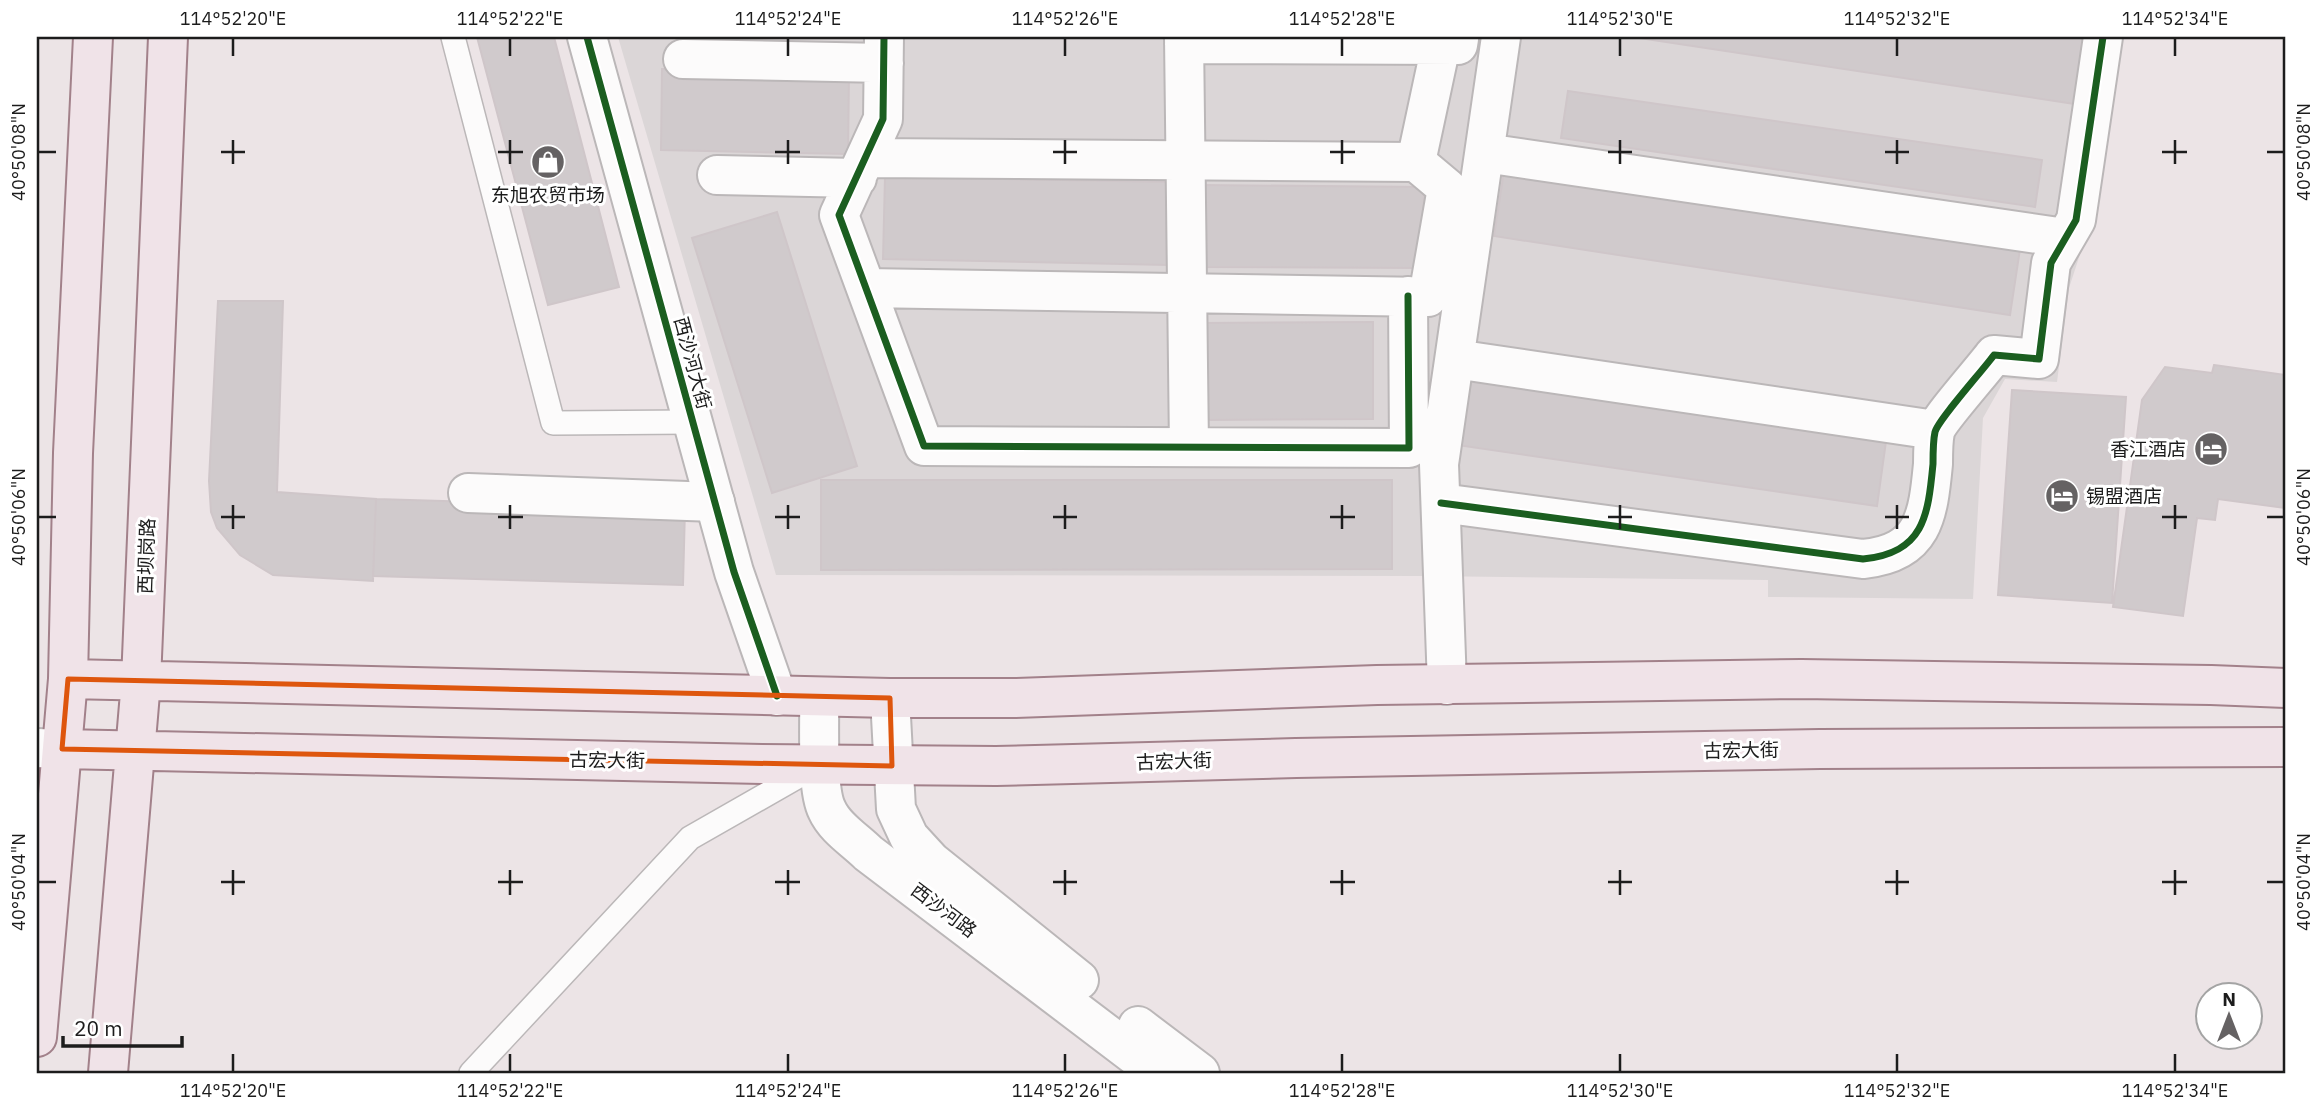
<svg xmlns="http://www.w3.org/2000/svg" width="2323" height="1110" viewBox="0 0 2323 1110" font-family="'IBM Plex Sans','Noto Sans SC',sans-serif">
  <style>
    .residential { fill: #dbd6d7 }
    .building { fill: #d0cacc; stroke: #cfc6c9; stroke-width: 2 }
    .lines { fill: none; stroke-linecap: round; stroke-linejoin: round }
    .service-casing { stroke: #bbb7b8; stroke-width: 26 }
    .minor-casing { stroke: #bbb7b8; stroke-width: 42 }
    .tertiary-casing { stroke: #bbb7b8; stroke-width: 42 }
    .primary-casing { stroke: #a2818a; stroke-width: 42 }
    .service { stroke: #fcfbfb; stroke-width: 23 }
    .minor { stroke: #fcfbfb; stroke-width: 38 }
    .tertiary { stroke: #fcfbfb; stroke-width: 38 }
    .primary { stroke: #f0e3e8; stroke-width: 38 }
    .cycleway-casing { stroke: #fff; stroke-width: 11 }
    .cycleway { stroke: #1b5e20; stroke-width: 7 }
    .marked { fill: none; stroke: #de560d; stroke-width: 5; stroke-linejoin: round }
    .ticks { fill: none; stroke: #1c1c1c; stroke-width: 2.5 }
    .labels { text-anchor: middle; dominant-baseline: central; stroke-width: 6; stroke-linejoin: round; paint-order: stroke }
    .poi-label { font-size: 19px; fill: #1c1c1c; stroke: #fff }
    .street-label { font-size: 19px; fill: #1c1c1c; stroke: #fff }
    .neatline { fill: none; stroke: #1c1c1c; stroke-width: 2.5 }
    .ticks-label { font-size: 18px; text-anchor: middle; fill: #1c1c1c }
  </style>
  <rect width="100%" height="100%" fill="#ece4e6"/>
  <path class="residential" d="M618 37H2120L2087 233 2069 288 2057 382 2005 379 1983 418 1973 599 1768 597V580L1424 576 776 575Z"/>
  <path class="building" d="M477 37H554L619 287 548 305Z
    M1633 37H2085L2075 104Z
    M662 69 849 72 848 154 661 150Z
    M1568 91 2042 160 2035 207 1561 138Z
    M1504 171 2020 249 2010 315 1494 236Z
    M885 177 1170 182 1168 265 883 259Z
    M1200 185 1424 187 1423 268 1199 267Z
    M777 212 857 466 772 493 692 238Z
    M218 301H283L277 492 376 499 373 581 273 575 240 555 217 528 211 512 209 481Z
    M1373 322V419L1205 420 1204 323Z
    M2214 365 2286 375V508L2218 499 2215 520 2197 518 2183 616 2113 607 2142 400 2165 367 2212 373Z
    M1467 373 1887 434 1877 506 1457 445Z
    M2012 390 2126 397 2112 603 1998 595Z
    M821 480H1392V569L821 570Z
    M376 499 685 508 683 585 373 576Z"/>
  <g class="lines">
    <g class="service-casing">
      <path id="service" d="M453 37 553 423 693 422
        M471 1073 690 838 811 769"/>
    </g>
    <g class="minor-casing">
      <path id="minor" d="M884 37 883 119 839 215 924 446 1409 448 1408 296
        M1184 37 1189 447
        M1184 44 1458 45 1459 39
        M683 59 884 63
        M1485 153 2065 238
        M867 158 1416 162 1441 45
        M717 175 857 178
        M866 288 1428 297 1447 188 1416 162
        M1455 359 1935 430
        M468 493 715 502
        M1441 503 1863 559C1924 553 1928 516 1933 464 1933 454 1933 441 1935 432 1938 420 1984 369 1994 355L2039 359 2051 263 2076 220 2103 37
        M1447 685 1439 464 1501 37"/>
    </g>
    <g class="tertiary-casing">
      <path id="tertiary" d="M587 37 734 572 777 696
        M819 697C820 723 816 789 827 810 835 828 855 840 868 853L1158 1073
        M890 698 896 809 909 837 931 861 1079 980
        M37 748 62 749
        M1138 1026 1200 1073"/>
    </g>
    <g class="primary-casing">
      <path id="primary" d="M68 679 890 698H1015L1377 685 1801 679 2211 685 2286 688
        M62 749 762 764 996 766 1296 758 1820 749 2286 747
        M37 1037 68 679 73 453 93 37
        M108 1073 141 681 168 37"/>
    </g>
    <use href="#service" class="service"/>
    <use href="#minor" class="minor"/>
    <use href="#tertiary" class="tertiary"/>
    <use href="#primary" class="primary"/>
    <g class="cycleway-casing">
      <path id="cycleway" d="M587 37 734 572 777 696
        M884 37 883 119 839 215 924 446 1409 448 1408 296
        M1441 503 1863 559C1924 553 1928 516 1933 464 1933 454 1933 441 1935 432 1938 420 1984 369 1994 355L2039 359 2051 263 2076 220 2103 37"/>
    </g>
    <use href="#cycleway" class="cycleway"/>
  </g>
  <path class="marked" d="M68 679 890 698 892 766 62 749Z"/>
  <path class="ticks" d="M233 38V56M510 38V56M788 38V56M1065 38V56M1342 38V56M1620 38V56M1897 38V56M2175 38V56M233 140V164M510 140V164M788 140V164M1065 140V164M1342 140V164M1620 140V164M1897 140V164M2175 140V164M38 152H56M221 152H245M498 152H523M775 152H800M1053 152H1077M1330 152H1355M1608 152H1632M1885 152H1909M2162 152H2187M2267 152H2284M233 505V529M510 505V529M788 505V529M1065 505V529M1342 505V529M1620 505V529M1897 505V529M2175 505V529M38 517H56M221 517H245M498 517H523M775 517H800M1053 517H1077M1330 517H1355M1608 517H1632M1885 517H1909M2162 517H2187M2267 517H2284M233 870V895M510 870V895M788 870V895M1065 870V895M1342 870V895M1620 870V895M1897 870V895M2175 870V895M38 882H56M221 882H245M498 882H523M775 882H800M1053 882H1077M1330 882H1355M1608 882H1632M1885 882H1909M2162 882H2187M2267 882H2284M233 1054V1072M510 1054V1072M788 1054V1072M1065 1054V1072M1342 1054V1072M1620 1054V1072M1897 1054V1072M2175 1054V1072"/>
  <defs>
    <g id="shop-disc" transform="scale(1.75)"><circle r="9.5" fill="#656263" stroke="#fff"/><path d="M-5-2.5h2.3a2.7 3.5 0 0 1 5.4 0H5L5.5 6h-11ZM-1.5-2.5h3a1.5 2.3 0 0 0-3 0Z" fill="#fff"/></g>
    <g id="hotel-disc" transform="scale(1.75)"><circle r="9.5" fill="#656263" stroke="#fff"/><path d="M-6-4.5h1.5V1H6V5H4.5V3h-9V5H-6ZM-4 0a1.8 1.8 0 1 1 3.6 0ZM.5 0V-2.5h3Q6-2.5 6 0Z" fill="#fff"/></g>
  </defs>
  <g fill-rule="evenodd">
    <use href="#shop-disc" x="548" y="162"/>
    <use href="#hotel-disc" x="2211" y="449"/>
    <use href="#hotel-disc" x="2062" y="496"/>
  </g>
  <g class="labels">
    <g class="poi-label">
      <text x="548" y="195">东旭农贸市场</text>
      <text x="2186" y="449" text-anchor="end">香江酒店</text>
      <text x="2086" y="496" text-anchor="start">锡盟酒店</text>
    </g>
    <g class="street-label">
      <text transform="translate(693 363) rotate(75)">西沙河大街</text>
      <text transform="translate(146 556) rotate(-88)">西坝岗路</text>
      <text transform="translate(1741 750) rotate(-1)">古宏大街</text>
      <text transform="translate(607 760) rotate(1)">古宏大街</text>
      <text transform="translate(1174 761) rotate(-2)">古宏大街</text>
      <text transform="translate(944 910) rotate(37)">西沙河路</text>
    </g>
  </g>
  <rect width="2323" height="1110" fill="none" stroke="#ffffff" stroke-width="77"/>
  <g transform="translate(2229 1016)"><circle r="33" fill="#ffffff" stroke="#a4a4a4" stroke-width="2"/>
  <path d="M0-5L12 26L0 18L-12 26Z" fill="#656263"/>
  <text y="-10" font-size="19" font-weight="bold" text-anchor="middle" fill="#1c1c1c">N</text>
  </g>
  <path d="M63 1036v10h119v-10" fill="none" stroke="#1c1c1c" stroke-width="3.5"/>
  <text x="74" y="1036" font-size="21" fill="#1c1c1c" stroke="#ffffff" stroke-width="5" paint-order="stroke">20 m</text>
  <rect x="38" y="38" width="2246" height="1034" class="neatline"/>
  <g class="ticks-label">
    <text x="233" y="25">114°52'20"E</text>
    <text x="510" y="25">114°52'22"E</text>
    <text x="788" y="25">114°52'24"E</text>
    <text x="1065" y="25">114°52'26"E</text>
    <text x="1342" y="25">114°52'28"E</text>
    <text x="1620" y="25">114°52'30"E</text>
    <text x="1897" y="25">114°52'32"E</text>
    <text x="2175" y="25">114°52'34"E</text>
    <text transform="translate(19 152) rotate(-90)" y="6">40°50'08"N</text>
    <text transform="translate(2304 152) rotate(-90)" y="6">40°50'08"N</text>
    <text transform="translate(19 517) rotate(-90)" y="6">40°50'06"N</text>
    <text transform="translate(2304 517) rotate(-90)" y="6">40°50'06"N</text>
    <text transform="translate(19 882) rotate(-90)" y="6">40°50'04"N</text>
    <text transform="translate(2304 882) rotate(-90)" y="6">40°50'04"N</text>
    <text x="233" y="1097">114°52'20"E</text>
    <text x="510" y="1097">114°52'22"E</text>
    <text x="788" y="1097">114°52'24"E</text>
    <text x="1065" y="1097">114°52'26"E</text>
    <text x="1342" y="1097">114°52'28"E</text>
    <text x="1620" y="1097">114°52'30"E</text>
    <text x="1897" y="1097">114°52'32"E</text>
    <text x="2175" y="1097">114°52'34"E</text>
  </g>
</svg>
